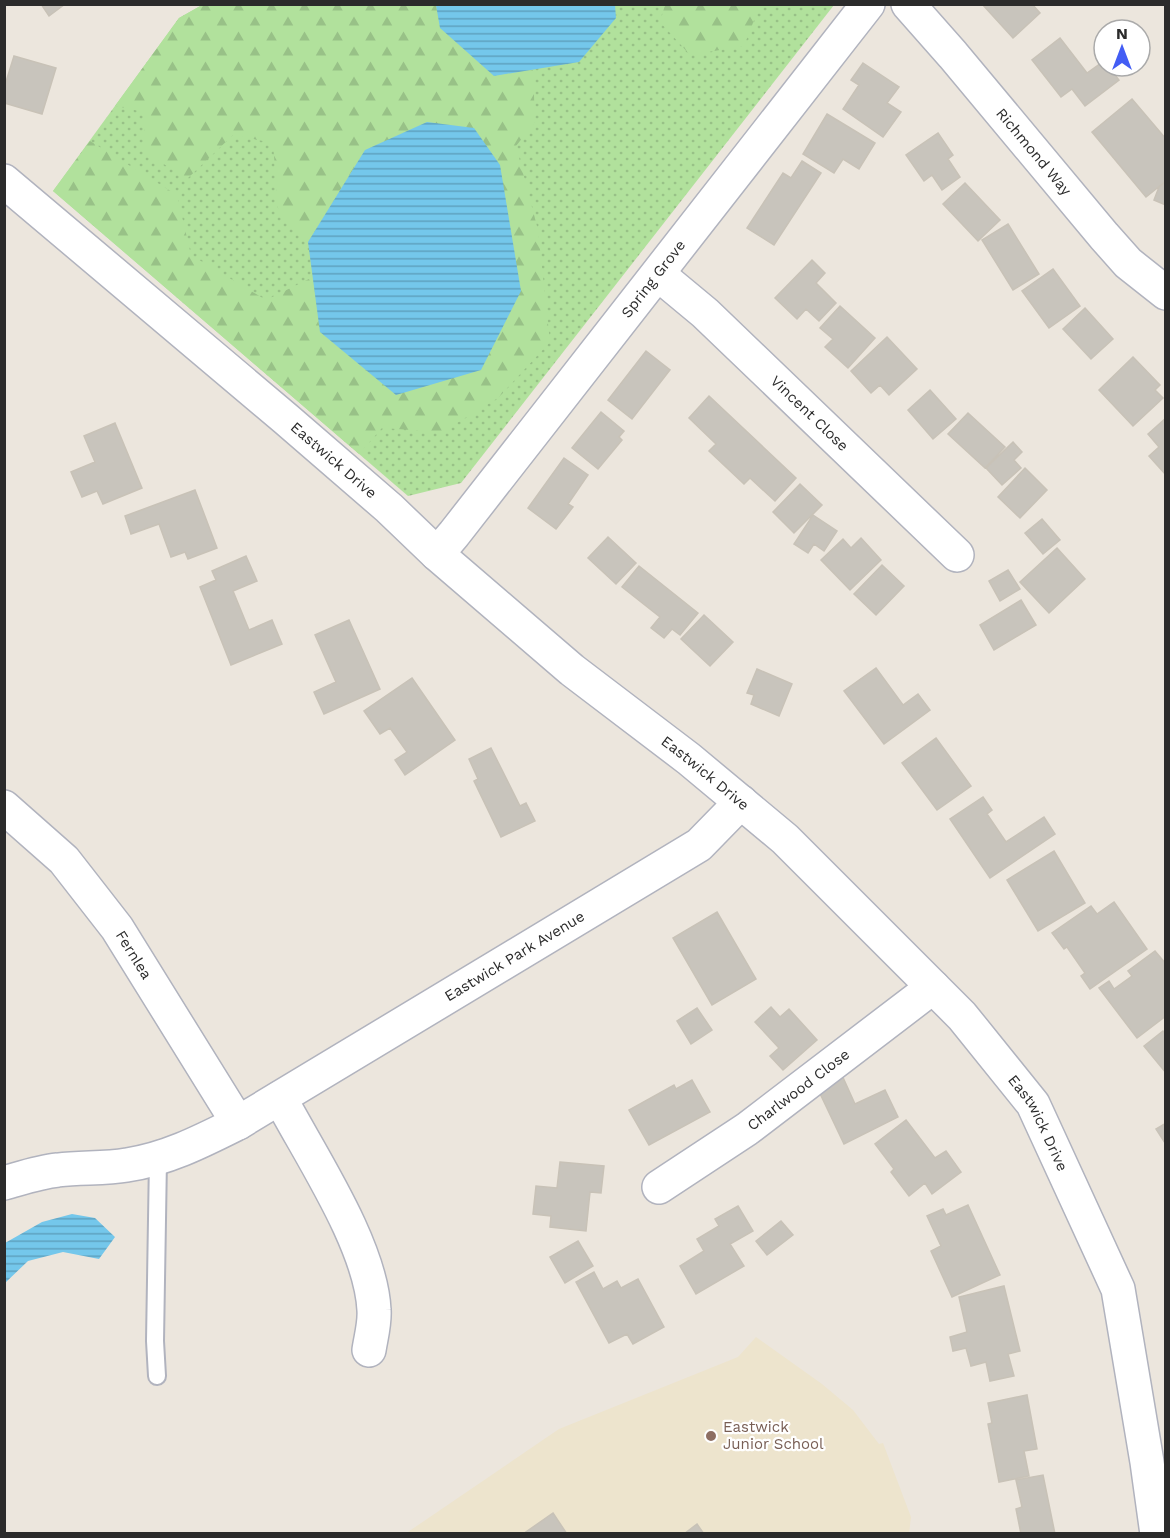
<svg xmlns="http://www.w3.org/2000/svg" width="1170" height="1538" viewBox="0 0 1170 1538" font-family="'Work Sans',sans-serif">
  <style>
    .education { fill: #ede4cd }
    .grass { fill: url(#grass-dots) }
    .forest { fill: url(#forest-firs) }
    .water { fill: url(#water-rules) }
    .building { fill: #c8c4bc; stroke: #c8c2b7; stroke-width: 1.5 }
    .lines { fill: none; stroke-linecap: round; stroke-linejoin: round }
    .service-casing { stroke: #b1b3be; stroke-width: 20 }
    .minor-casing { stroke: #b1b3be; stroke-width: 36 }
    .service { stroke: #fff; stroke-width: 16 }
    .minor { stroke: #fff; stroke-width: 33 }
    .education-dot { fill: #8d6e63; stroke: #fff; stroke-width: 2 }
    .labels { text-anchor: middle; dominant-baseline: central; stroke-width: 4.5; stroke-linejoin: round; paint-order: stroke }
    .street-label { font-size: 15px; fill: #2b2b2b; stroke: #fff }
    .education-label { font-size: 15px; fill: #785e54; stroke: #fff; text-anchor: start }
  </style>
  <defs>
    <pattern id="grass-dots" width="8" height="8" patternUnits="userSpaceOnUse" patternTransform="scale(1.5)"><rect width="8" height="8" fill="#b1e19c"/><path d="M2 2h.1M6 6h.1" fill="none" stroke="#98c187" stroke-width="1.8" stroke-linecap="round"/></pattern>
    <pattern id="forest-firs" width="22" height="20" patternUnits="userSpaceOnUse" patternTransform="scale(1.5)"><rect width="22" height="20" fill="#b1e19c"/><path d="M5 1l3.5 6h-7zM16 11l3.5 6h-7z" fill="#98c187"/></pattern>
    <pattern id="water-rules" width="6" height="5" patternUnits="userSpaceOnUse" patternTransform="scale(1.5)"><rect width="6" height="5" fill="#74c7eb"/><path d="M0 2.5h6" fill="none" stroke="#5fa2bf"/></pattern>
  </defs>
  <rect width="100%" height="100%" fill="#ece6dd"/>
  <path class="education" d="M756 1337 822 1384 853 1410 879 1444 883 1443 911 1517 909 1534H405L559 1429 738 1357Z"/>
  <path class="grass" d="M202 5H834L461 483 408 496 53 191 179 18Z"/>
  <path class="forest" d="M202 5H436L440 28 494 76 533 70 535 122 516 146 538 230 550 342 498 398 442 432 382 428 359 454 53 191 90 141 177 195 191 255 266 300 313 277 320 332 365 150 308 242 278 208 273 143 233 135 187 179 145 152 144 112 115 106 179 18Z
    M665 5H756V15L744 46 690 55 660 22Z"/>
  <path class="water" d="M436 5H615L616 18 579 62 494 76 440 28Z
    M427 122 474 128 500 165 521 291 481 370 396 395 320 332 308 242 365 150Z
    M72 1214 95 1218 115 1237 99 1259 63 1252 28 1261 5 1283V1243L42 1222Z"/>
  <path class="building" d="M41 4H65L49 16Z
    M982 4H1032L1040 13 1013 38Z
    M1060 38 1087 73 1104 61V66H1108L1119 80 1085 106 1072 89 1061 97 1032 60Z
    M14 56 56 68 42 114 4 103V88Z
    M863 63 899 87 887 103 901 112 883 137 843 109 859 85 851 80Z
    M1132 99 1166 139V181L1146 197 1092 132Z
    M827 114 875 143 859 169 843 159 834 173 803 154Z
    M938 133 953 155 948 159 960 177 942 190 932 175 924 181 906 155Z
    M802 161 821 173 774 245 747 228 783 173 791 178Z
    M1166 181V205L1154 200 1159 187Z
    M965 183 1000 220 978 241 943 204Z
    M1008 224 1039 274 1013 290 982 240Z
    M812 260 825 273 816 283 836 303 819 321 806 309 797 319 775 298Z
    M1053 269 1080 306 1049 328 1022 291Z
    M840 306 875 338 848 368 825 347 833 339 820 328Z
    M1085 308 1113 339 1091 359 1063 329Z
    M887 337 917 369 889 395 880 385 871 393 851 371Z
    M646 351 670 370 632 419 608 400Z
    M1133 357 1160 385 1155 390 1163 398 1133 426 1099 390Z
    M930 390 956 419 933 439 908 410Z
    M709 396 796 478 775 501 750 478 744 484 709 451 716 444 689 418Z
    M601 412 624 431 619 437 622 440 598 469 572 448Z
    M968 413 1005 447 985 468 948 434Z
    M1166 418V475L1149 456 1159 447 1148 434Z
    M115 423 142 488 103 504 97 491 82 497 71 472 95 462 84 436Z
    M1013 442 1022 452 1014 460 1021 468 1002 485 986 468Z
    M564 458 588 475 568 504 573 507 556 529 528 508Z
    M1025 468 1047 490 1020 518 998 497Z
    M800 484 822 505 794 533 773 512Z
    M195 490 217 548 188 559 185 552 171 557 159 524 131 534 125 516Z
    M813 515 837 531 824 551 814 544 808 553 794 544Z
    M1042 519 1060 540 1043 554 1025 533Z
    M608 537 636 563 616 584 588 558Z
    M861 538 881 560 850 590 821 560 843 539 851 548Z
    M1057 548 1085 579 1049 613 1020 582Z
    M246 556 257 581 233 591 249 630 272 620 282 644 231 665 200 587 216 580 212 571Z
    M882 565 904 586 876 615 854 594Z
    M639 566 698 613 680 635 672 629 664 638 651 628 660 617 622 587Z
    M1008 570 1020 589 1000 601 989 581Z
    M1021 600 1036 625 994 650 980 625Z
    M704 615 733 642 710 666 681 639Z
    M349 620 380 689 324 714 314 692 336 682 315 635Z
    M876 668 903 705 918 694 930 710 884 744 844 691Z
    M757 669 792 684 779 716 751 704 754 695 747 693Z
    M412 678 455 740 405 775 395 760 407 752 390 728 380 734 364 711Z
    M936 738 971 786 937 810 902 763Z
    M491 748 520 806 526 803 535 821 501 837 474 781 478 779 469 759Z
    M983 797 992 810 987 814 1006 842 1044 817 1055 834 990 878 950 819Z
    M1054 851 1085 903 1038 931 1007 880Z
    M1114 902 1147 949 1090 989 1081 976 1085 973 1067 947 1064 949 1052 933 1091 906 1097 914Z
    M717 912 756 979 712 1005 673 938Z
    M1155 951 1166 964V1016L1137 1038 1099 988 1109 981 1114 989 1132 976 1128 971Z
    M771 1007 780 1017 789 1009 817 1040 783 1070 770 1056 779 1048 755 1022Z
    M697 1008 712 1030 691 1044 677 1021Z
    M1163 1031 1166 1034V1073L1144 1046Z
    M841 1073 855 1104 885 1090 898 1117 844 1144 816 1085Z
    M692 1080 710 1112 649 1145 629 1110 674 1085 676 1089Z
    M906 1120 935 1158 946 1151 961 1172 932 1194 925 1183 909 1196 891 1172 894 1169 875 1144Z
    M1166 1123V1143H1165L1156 1129Z
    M560 1162 604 1166 601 1193 590 1192 586 1231 550 1227 551 1216 533 1214 536 1186 557 1188Z
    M968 1205 1000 1275 952 1297 931 1251 941 1246 927 1216 943 1209 946 1215Z
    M738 1206 753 1231 730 1244 744 1266 696 1294 680 1266 704 1251 697 1239 719 1226 715 1219Z
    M781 1221 793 1235 767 1255 756 1241Z
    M578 1241 593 1266 565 1283 550 1257Z
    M594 1272 603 1289 617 1281 621 1288 638 1279 664 1327 633 1344 627 1334 609 1343 576 1282Z
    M1004 1286 1020 1351 1008 1354 1014 1376 990 1381 986 1362 971 1366 966 1348 953 1351 950 1337 967 1332 959 1297Z
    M1027 1395 1037 1449 1024 1451 1029 1476 999 1482 988 1424 992 1423 988 1403Z
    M1043 1475 1055 1534H1021L1016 1509 1022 1507 1016 1480Z
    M553 1513 567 1534H523Z
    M697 1524 704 1534H684Z"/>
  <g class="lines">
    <g class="service-casing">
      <path id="service" d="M157 1376 155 1341 158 1159"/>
    </g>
    <g class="minor-casing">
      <g id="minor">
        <path id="s1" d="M908 4 953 55 1104 236 1128 263 1166 293"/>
        <path id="s2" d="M4 181 286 419 389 508 437 554 572 670 689 759 785 839 962 1016 1033 1104 1118 1289 1147 1462 1157 1534"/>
        <path id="s3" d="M658 274 705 313 957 555"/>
        <path id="s4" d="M437 554 454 534 868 4"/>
        <path id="s5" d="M4 807 64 860 117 928 238 1123"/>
        <path d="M280 1098C310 1155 371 1245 374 1310 375 1323 371 1337 369 1350"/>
        <path id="s6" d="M4 1183C22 1178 39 1172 58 1170 81 1167 104 1169 127 1165 167 1159 202 1141 238 1123L699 845 741 802"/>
        <path id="s7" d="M659 1187 747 1129 933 987"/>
      </g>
    </g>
    <use href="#service" class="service"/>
    <use href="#minor" class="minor"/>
  </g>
  <circle class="education-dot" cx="711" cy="1436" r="6"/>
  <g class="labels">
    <g class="street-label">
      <text stroke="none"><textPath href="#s1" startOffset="194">Richmond Way</textPath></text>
      <text stroke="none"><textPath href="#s4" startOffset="350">Spring Grove</textPath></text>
      <text stroke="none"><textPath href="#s3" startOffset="206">Vincent Close</textPath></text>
      <text stroke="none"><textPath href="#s2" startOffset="432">Eastwick Drive</textPath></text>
      <text stroke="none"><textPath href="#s2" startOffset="918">Eastwick Drive</textPath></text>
      <text stroke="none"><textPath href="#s5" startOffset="198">Fernlea</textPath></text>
      <text stroke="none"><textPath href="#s6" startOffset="567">Eastwick Park Avenue</textPath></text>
      <text stroke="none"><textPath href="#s7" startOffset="170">Charlwood Close</textPath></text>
      <text stroke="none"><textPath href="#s2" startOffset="1404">Eastwick Drive</textPath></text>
    </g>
    <g class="education-label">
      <text x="723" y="1427">Eastwick<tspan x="723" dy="17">Junior School</tspan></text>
    </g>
  </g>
  <rect width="1170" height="1538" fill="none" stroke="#2b2b2b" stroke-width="12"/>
  <g transform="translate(1122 48)"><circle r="28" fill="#ffffff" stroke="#aaaaaa" stroke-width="1.5"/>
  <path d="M0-4.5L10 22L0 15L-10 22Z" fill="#435df4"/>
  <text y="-9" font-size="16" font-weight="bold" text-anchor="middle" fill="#2b2b2b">N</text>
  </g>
</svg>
